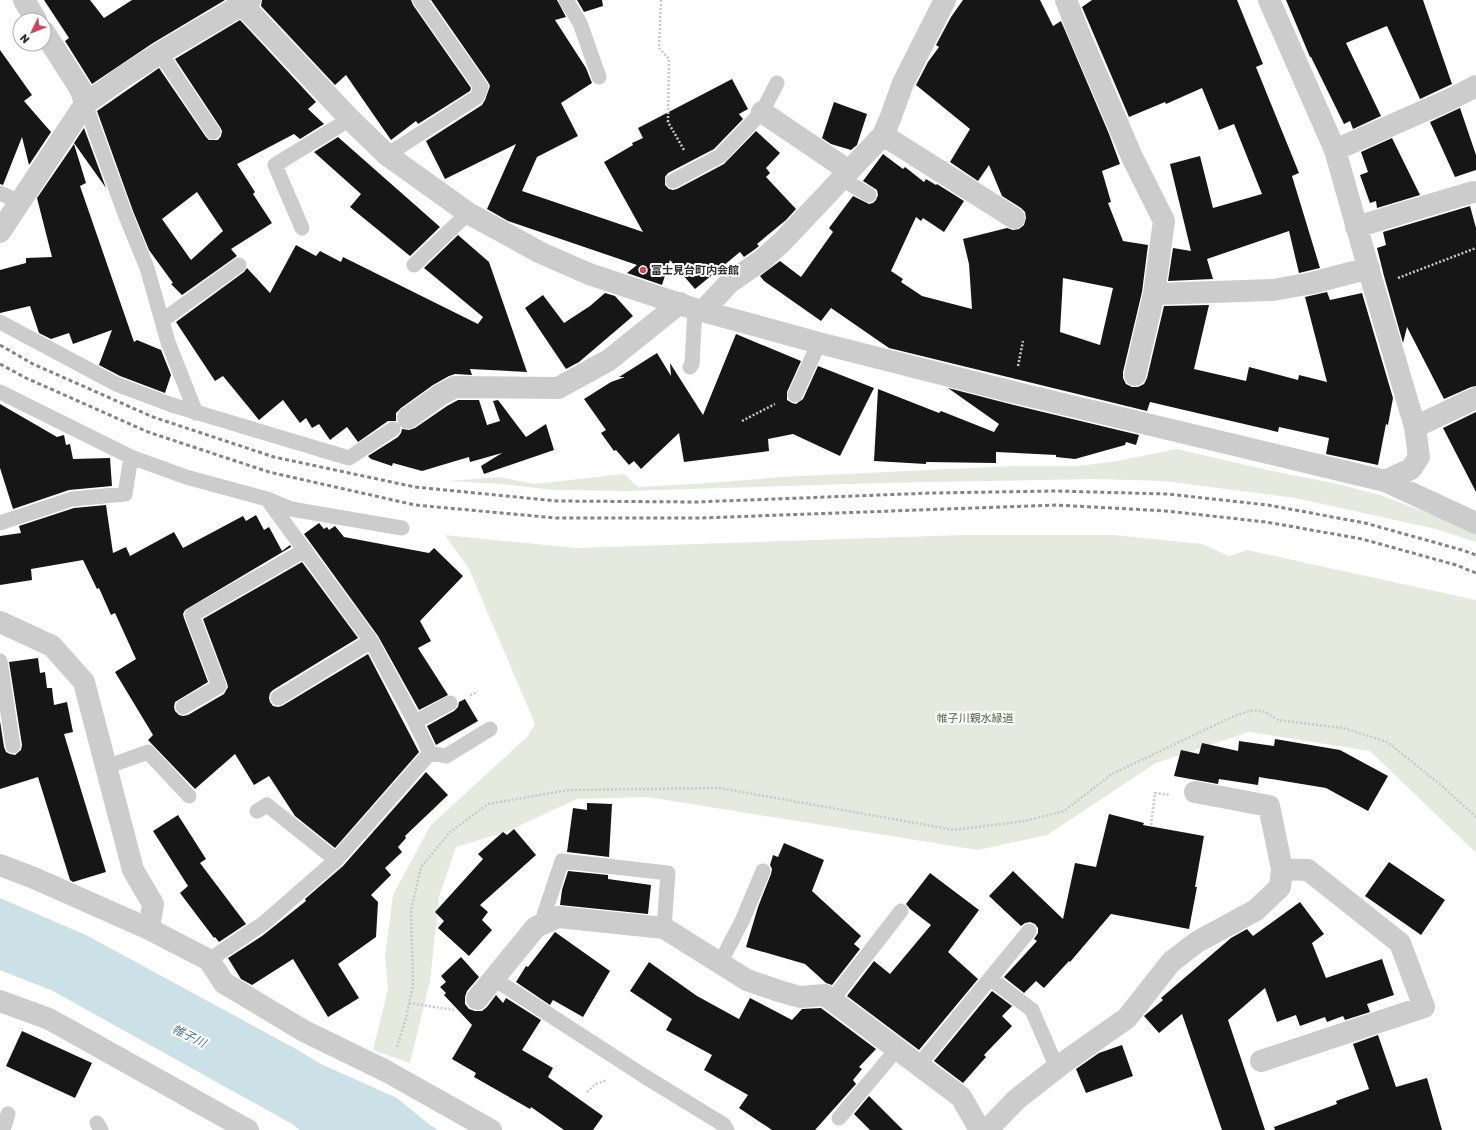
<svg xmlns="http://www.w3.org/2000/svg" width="1476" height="1130" viewBox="0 0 1476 1130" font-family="Rubik,'Noto Sans JP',sans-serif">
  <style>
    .green { fill: #e6eade }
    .water { fill: #cce0e8 }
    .building { fill: #161616; fill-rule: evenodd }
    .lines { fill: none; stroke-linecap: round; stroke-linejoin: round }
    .path { stroke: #c9c9c9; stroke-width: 2.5; stroke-dasharray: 2 2; stroke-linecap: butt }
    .service { stroke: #ccc; stroke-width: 15 }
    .pedestrian { stroke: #ccc; stroke-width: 22 }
    .minor { stroke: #ccc; stroke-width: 22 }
    .rail { stroke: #848484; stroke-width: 3; stroke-dasharray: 4 3; stroke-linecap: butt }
    .poi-dot { fill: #d2455b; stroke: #fff; stroke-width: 1.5 }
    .labels { text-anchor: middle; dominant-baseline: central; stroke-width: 4; stroke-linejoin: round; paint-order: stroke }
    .poi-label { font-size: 11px; font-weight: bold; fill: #2f2f2f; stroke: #fff; text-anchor: start }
    .park-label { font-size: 11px; fill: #556541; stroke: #fff }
    .water-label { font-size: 12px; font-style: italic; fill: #467488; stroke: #fff }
  </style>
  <rect width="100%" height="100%" fill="#fff"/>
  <path class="green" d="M1177 449 1272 471 1333 483 1380 495 1444 519 1476 533V542L1436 529 1295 498 1163 481 1096 479 882 483 627 491 554 490 502 484 448 481 499 477 534 484 624 474 638 487 709 483 781 477 1014 466H1079L1117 461Z
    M445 535 576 548 963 535H1114L1202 544 1229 556 1247 550 1476 600V853L1370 751 1249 732 1156 763 1047 835 978 850 647 797 577 799 506 832 456 847 439 897 430 981 410 1063 373 1050 388 989 385 956 393 895 430 826 528 736 535 724 469 569Z"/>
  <path class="water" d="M0 898 86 935 296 1049 321 1064 397 1098 430 1125 438 1130H300L292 1124 53 991 0 970Z"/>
  <path class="building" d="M44 0H90L104 18 132 0H225L153 43 92 84 65 41 69 38Z
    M262 0H411L413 5 471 88 470 91 418 124 416 121 391 140 346 75 335 85 261 6Z
    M431 0H557L566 17 555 20 586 68 592 83 561 103 578 136 537 157 522 191 643 232 604 162 633 145 632 143 643 138 638 128 732 79 748 109 739 114 743 119 714 149 668 173 665 177V185L669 189 673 190 677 189 724 164 756 131 780 153 766 168 770 173 766 177 796 209 786 220 757 244 759 246 754 250 744 257 740 252 695 289 670 260 662 285 627 273 637 265 508 221 487 209 516 144 445 179 426 141 482 105 485 100 490 86 488 82Z
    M577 0H602L603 6 584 12Z
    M963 0H1040L1053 26 1061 21 1109 134 1120 164 1102 171 1111 202 1108 203 1123 241 1148 245 1142 292 1123 372V378L1126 384 1132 387H1138L1144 384 1147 378 1164 306 1209 305 1194 369 1246 381 1249 367 1298 380 1299 375 1327 382 1305 297 1327 292 1330 300 1362 293 1393 398 1388 425 1386 424 1378 465 1326 454 1329 438 1279 427 1278 432 1150 402 1147 411 889 348 831 308 821 321 764 281 760 276 780 261 801 277 833 232 829 228 853 196 869 204 873 203 876 200 878 195 877 190 863 181 883 154 903 169 905 167 924 182 926 179 936 185 937 184 964 201 944 232 923 218 921 221 916 217 891 271 903 279 901 282 922 296 972 309 969 264 963 239 1007 228 1013 230 1019 229 1024 225 1026 218 1025 212 1021 208 1002 196 989 165 978 181 950 162 970 129 916 85 928 62 939 47 936 45 951 17ZM1063 278 1113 288 1100 345 1060 332Z
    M1092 0H1237L1263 64 1256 67 1299 173 1292 176 1320 268 1299 273 1289 231 1207 259 1213 279 1168 281 1173 248 1191 251 1170 164 1200 156 1213 208 1262 194 1234 124 1219 130 1202 88 1166 104 1165 102 1129 117 1082 7Z
    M1286 0H1423L1452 84 1420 99 1387 26 1346 43 1381 116 1353 129 1350 121 1344 124 1311 57H1310Z
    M240 20 316 102 308 109 324 124 300 139 294 134 237 164 255 192 253 194 272 223 231 249 237 256 182 295 171 284 173 283 149 250 133 211 97 111 159 68 206 137 209 140H218L221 136 222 131 220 127 175 59ZM197 192 223 231 191 260 162 219Z
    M0 50 32 95 24 101 51 132 29 165 22 137 3 185 0 184Z
    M834 102 867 114 857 145 851 150 831 144 822 138Z
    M1460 108 1476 155V170L1455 177 1430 122Z
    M84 128 106 188 74 143Z
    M338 137 440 227 410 256 350 207 361 194 314 152Z
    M1392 138 1420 195 1377 208 1376 201 1370 203 1360 175 1368 172 1361 152Z
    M74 144 86 183 80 186 134 342 137 340 161 350 171 375 165 393 120 376 99 365 112 330 73 344 69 333 51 339 39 333 30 306 0 313V270L26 263V258L52 257 37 198Z
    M1470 206 1476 228V386L1471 387 1444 399 1407 327 1403 343 1384 276 1377 248 1386 245 1383 232Z
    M458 235 489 262 527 372 470 369 472 375 455 374 449 376 433 385 401 408 396 413V421H388L358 442 347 427 330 440 319 424 312 428 306 418 300 423 283 400 259 420 223 376 215 381 176 322 244 272 247 268 270 293 296 245 316 256 320 251 341 262 343 257 478 324 483 317 424 268Z
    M605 293 615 296 633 316 579 362 566 369 525 308 543 295 564 323 590 306Z
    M736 334 801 361 787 392V400L792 403 796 404 803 399 818 366 874 388 840 456 793 434 768 439 769 451 684 462 679 433 641 469 634 461 629 465 616 450 614 451 601 433 606 430 584 399 611 382 625 377H619L657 353 671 376 670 363 703 415Z
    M948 388 1010 404 1139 435 1136 445 1126 442 1125 445 1075 459 1056 457V455L996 452V463L926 462V464L874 461 878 389 939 413 941 411 994 432 999 424Z
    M458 400H479L487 425 500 421 493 401 498 400 526 437 546 424 554 450 484 474 481 466 502 453 470 462 469 457 422 471 393 463 392 466 371 459 368 456 398 437 401 433 402 429 409 430 415 428 447 406Z
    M0 404 57 437 64 435 66 445 70 444 73 459 110 458 112 486 69 490 13 509 0 468Z
    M1476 412V492L1443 428Z
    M106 505 113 553 126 547 130 556 174 532 183 548 243 516 246 521 256 515 264 530 269 527 282 551 290 545 291 547 185 610 183 614 184 618 208 682 175 702 174 707 175 711 179 715 183 716 188 715 224 694 228 687 227 683 203 619 302 562 358 638 273 690 270 693 269 698 270 702 273 706 278 707 282 706 368 654 419 752 335 848 295 816 269 776 254 785 235 754 195 789 148 740 153 735 115 672 136 659 115 613 111 615 99 588 97 589 83 560 31 569 32 580 0 585V536L21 533 19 526 74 508Z
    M319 523 324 529 327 527 329 530 335 526 344 537 429 553 434 548 463 576 420 621 431 641 418 648 448 695 419 710 378 636 304 534Z
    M38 658 40 673 45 672 47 688H52L54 705 67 702 73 732 64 734 106 872 73 882 70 880 38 777 0 789V721L4 747 6 752 10 754 15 755 21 750 22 745 9 662Z
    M465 699 478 721 436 745 427 726 454 711 458 707 459 702Z
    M1275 739 1340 750 1388 776 1368 811 1326 788 1259 777 1258 785 1219 779 1218 784 1174 776 1181 750 1199 754 1202 743 1238 751 1239 741 1274 746Z
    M426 772 448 795 405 836 406 838 398 847 402 852 385 868 391 875 371 895 378 902 376 937 338 964 359 998 328 1017 293 959 252 985 241 979 228 958 262 936 306 901 305 899 343 866Z
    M587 803 612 804 609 857 567 852 573 808 587 810Z
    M1109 814 1144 823 1143 825 1204 836 1195 887H1197L1189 929 1111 914 1070 962 1069 961 1044 988 1036 981 1024 993 1004 977 1037 941 1034 939 1038 933V928L1035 924 1030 922 1025 923 1021 926 989 896 1013 871 1063 919 1075 863 1096 867Z
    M178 815 206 859 200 863 246 924 219 942 215 937 214 938 180 893 188 886 153 831Z
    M514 829 536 855 480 905 488 912 482 920 492 930 469 956 438 928 444 921 435 912 483 859 478 854 503 832 507 835Z
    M784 843 824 860 812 891 861 936 854 944 860 949 832 985 826 983 805 964 746 947 758 907 771 874 772 869 770 865 773 855 778 857Z
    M1389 862 1445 900 1421 935 1365 896Z
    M568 871 608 875V879L651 885 648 914 560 905 562 890Z
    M930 873 979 910 948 952 978 979 919 1050 847 996 874 961 890 974 931 925 910 909 906 904Z
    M1300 902 1324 934 1312 943 1326 978 1382 959 1394 995 1367 1004 1370 1012 1345 1020 1343 1016 1327 1022 1325 1017 1300 1026 1296 1015 1277 1022 1265 988 1228 1020 1265 1130H1222L1182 1014 1159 1033 1144 1016 1163 1000 1161 998 1231 938 1247 929 1253 936Z
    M555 932 610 971 583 1017 553 1000 550 1005 516 982 526 966 528 967Z
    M461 957 479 977 467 991 465 997V1004L469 1009 475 1011H482L487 1007 496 995 503 1003 506 998 541 1020 522 1050 553 1068 548 1077 603 1116 593 1130H564L531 1107 530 1109 474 1077 476 1073 452 1059 472 1025 444 995 446 993 440 987 446 982 441 976Z
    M649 962 697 996 739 1019 750 998 792 1020 802 1009 821 1008 876 1049 859 1067 862 1069 853 1080 856 1084 815 1130H772L739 1108 748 1095 704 1070 712 1055 666 1030 672 1019 630 991Z
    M992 991 1012 1006 1002 1016 1012 1026 984 1055 986 1057 963 1083 934 1061Z
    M22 1031 92 1063 75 1098 6 1066Z
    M1378 1035 1396 1087 1427 1078 1442 1130H1275L1274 1127 1337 1104 1336 1101 1369 1089 1353 1044Z
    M1122 1045 1133 1076 1086 1093 1076 1069 1099 1053Z
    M869 1096 903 1130H870L854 1114Z"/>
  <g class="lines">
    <path class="path" d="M661 0 659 48 669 59 668 122 684 150
      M1398 278 1476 248
      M1018 366 1023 341
      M742 421 775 404
      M470 695 478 692
      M1151 825 1155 793 1170 795
      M409 1003 454 1010
      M397 1047 406 1018 413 985 411 910 421 867 450 832 488 804 568 790 720 788 954 830 1025 821 1064 811 1112 774 1234 716 1253 710 1265 712 1278 720 1343 728 1387 742 1441 785 1476 817
      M587 1092 596 1084 607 1080"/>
    <path class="service" d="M566 0 580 23 599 77
      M160 53 213 132
      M85 104 125 214 147 268 168 342 196 413
      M387 155 477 97 481 87 420 0
      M842 179 869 195
      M673 181 720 156 762 112 777 83
      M0 193 20 202
      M302 228 275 165 350 119
      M414 265 468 213
      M163 320 239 265
      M0 322 116 384 172 405 349 458 393 429
      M690 367 692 364 695 309
      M0 392 131 457 186 477 267 499 371 641 415 722 430 753 336 860 264 923 209 960
      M795 395 819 343
      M267 499 291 509 402 528
      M0 523 72 499 125 494 131 457
      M0 661 13 746
      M278 698 371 641
      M183 707 219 686 192 615 305 550
      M415 722 450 703
      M430 753 446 756 490 729
      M106 767 148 752 189 796
      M257 811 267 805 336 860
      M541 924 562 861 668 873 664 928
      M720 963 742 921 763 871
      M494 979 644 1076 724 1125 727 1130
      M991 979 1032 1010 1057 1068
      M832 1000 901 911
      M919 1065 1029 931
      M839 1118 897 1049
      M97 1123 101 1130
      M3 1130 8 1114"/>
    <path class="pedestrian" d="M209 960 224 983 304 1031 386 1071 491 1130
      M0 1001 49 1019 248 1130"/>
    <path class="minor" d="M24 0 36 20
      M238 0 350 119 387 155 468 213 541 253 589 274 695 309 819 343 1013 392 1385 481 1476 523
      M1066 0 1078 31 1132 157 1164 221 1154 294 1273 290 1312 283 1369 268
      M1269 0 1335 150 1374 288 1415 427 1419 457 1411 469 1385 481
      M44 32 81 90 85 104
      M762 112 849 171
      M883 135 1014 218
      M1335 150 1451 99 1476 86
      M1356 227 1473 192
      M0 232 85 104 123 77 160 53 250 0
      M703 311 729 283 762 260 782 242 883 135 890 119 903 83 945 0
      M1135 375 1154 294
      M408 418 440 395 455 387 558 388 609 360 680 303
      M1415 427 1476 398
      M0 622 52 646 84 682 133 870 153 904 149 929
      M0 865 34 878 149 929 209 960
      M477 999 536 927 558 917 664 928 747 980 779 991 800 997 825 995 961 1097 980 1130
      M1261 1061 1424 1007 1400 943 1308 870 1282 869
      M987 1130 1017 1099 1063 1063 1127 1018 1171 962 1197 942 1256 910 1280 887 1282 869 1269 806 1195 792"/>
    <path class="rail" d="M0 345 33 364 153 417 274 457 415 487 557 501 696 502 932 493 1056 491 1167 494 1268 505 1365 523 1462 550 1476 555
      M0 364 26 378 148 432 269 472 415 505 556 518H700L1056 505 1166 511 1266 522 1362 539 1456 565 1476 573"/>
  </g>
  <circle class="poi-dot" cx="643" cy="270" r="4"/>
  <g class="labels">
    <g class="poi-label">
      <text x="651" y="270">富士見台町内会館</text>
    </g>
    <g class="park-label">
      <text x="975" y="718">帷子川親水緑道</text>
    </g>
    <g class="water-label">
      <text transform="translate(189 1036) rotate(27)">帷子川</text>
    </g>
  </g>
  <g transform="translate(32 32) rotate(227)"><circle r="19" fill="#ffffff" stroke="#acacac"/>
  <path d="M0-3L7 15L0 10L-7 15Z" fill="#d2455b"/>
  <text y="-6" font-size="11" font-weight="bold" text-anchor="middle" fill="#2f2f2f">N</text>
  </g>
</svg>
